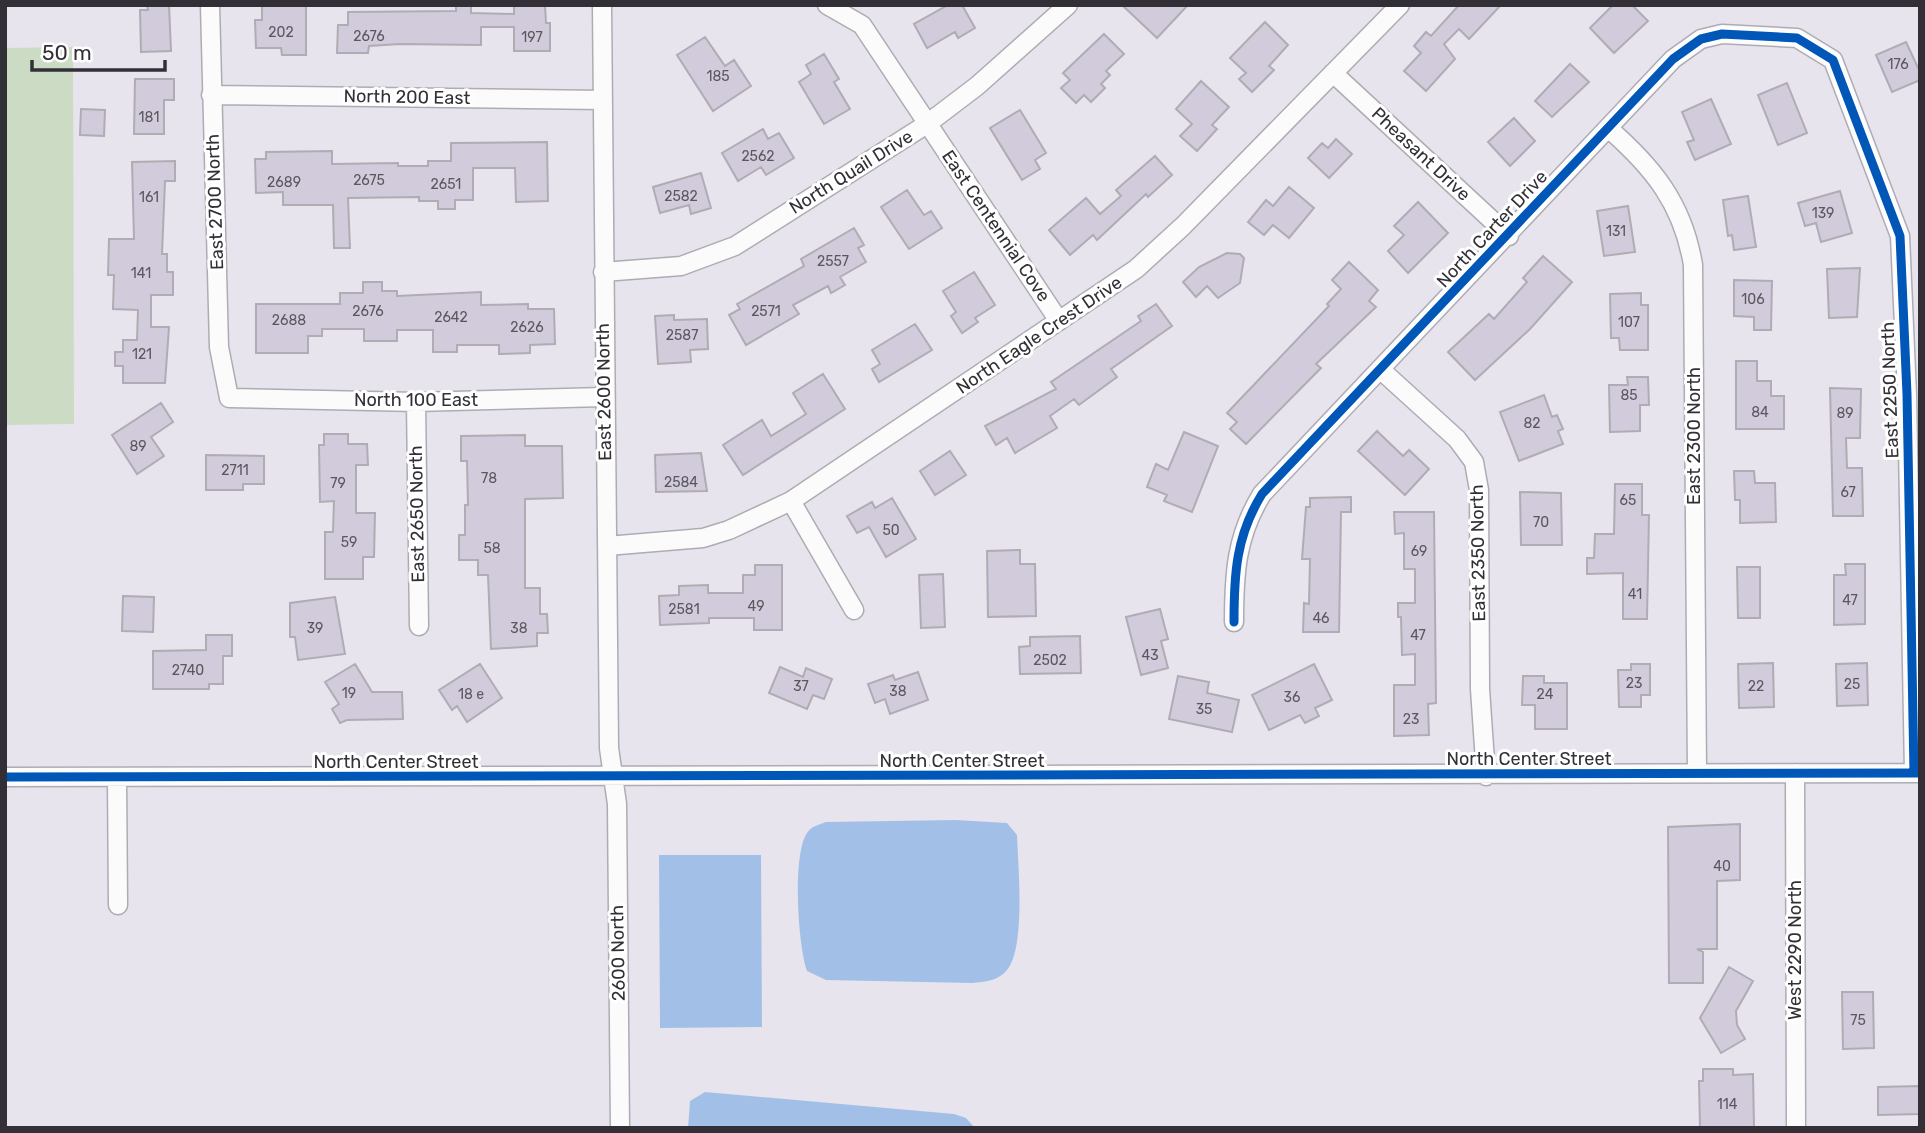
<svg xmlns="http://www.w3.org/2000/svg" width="1925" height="1133" viewBox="0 0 1925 1133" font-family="Rubik,sans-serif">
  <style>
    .green { fill: #ccdbc4 }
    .water { fill: #a2c0e7 }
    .building { fill: #d2cbdb; stroke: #afacb3; stroke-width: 2 }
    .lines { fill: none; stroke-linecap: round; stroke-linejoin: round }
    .minor-casing { stroke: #aeacb3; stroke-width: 21 }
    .minor { stroke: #fbfbfc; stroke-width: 18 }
    .cycleway-casing { stroke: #fff; stroke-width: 13 }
    .cycleway { stroke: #0057b8; stroke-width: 9 }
    .labels { text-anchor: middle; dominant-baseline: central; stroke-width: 6; stroke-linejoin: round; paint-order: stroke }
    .number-label { font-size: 14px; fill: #5a575f }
    .street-label { font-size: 18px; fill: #323036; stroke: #fff }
  </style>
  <rect width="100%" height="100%" fill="#e7e4ed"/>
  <path class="green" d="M73 47 74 424 5 425V48Z"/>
  <path class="water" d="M956 820 1007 823 1017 835C1018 865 1026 947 1007 970 998 981 985 982 972 983L826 980 807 971C798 946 792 855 807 833 811 826 819 825 826 822Z
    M659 855H761L762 1027 660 1028Z
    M705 1092 954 1114 966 1118 975 1128H688L690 1101Z"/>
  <path class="building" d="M147 5H169L171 51 141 52 140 10H148Z
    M306 5V55H282L281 48H256L255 20H262V6Z
    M456 5H471V13L514 14V5H545L546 23H550V51H514V27H481V45L400 44 369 46 368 53H337L338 25H348V12L456 11Z
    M948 5H962L975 28 958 38 955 32 927 48 914 24Z
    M1122 5H1188L1157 38Z
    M1459 5H1501L1469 39 1459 29 1444 44 1455 59 1426 91 1404 71 1421 53 1414 46 1426 32 1431 36Z
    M1613 5H1632L1648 21 1614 53 1590 28Z
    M1265 22 1288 45 1269 66 1274 70 1252 92 1239 79 1246 73 1230 58Z
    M1104 34 1124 54 1106 71 1110 75 1101 84 1105 88 1091 102 1084 95 1076 103 1061 88 1070 80 1063 73Z
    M705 37 725 66 734 60 751 86 713 111 677 55Z
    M1906 42 1920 72V80L1892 92 1876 55Z
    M824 54 839 79 834 82 850 109 824 124 799 82 811 74 806 65Z
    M1570 64 1589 82 1552 117 1535 101Z
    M135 79H174V100H164V134H134Z
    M1201 81 1229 107 1212 125 1217 129 1197 151 1180 136 1192 124 1176 109Z
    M1787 83 1807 133 1778 145 1758 95Z
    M1711 99 1731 144 1695 160 1687 142 1694 140 1682 112Z
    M81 109 105 110 104 136 80 135Z
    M1020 110 1046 153 1035 160 1040 169 1022 180 990 128Z
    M1514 118 1535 141 1510 166 1488 142Z
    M763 129 768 139 779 133 794 158 766 175 761 167 738 181 722 153Z
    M1336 139 1352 154 1329 178 1308 158 1322 143 1328 148Z
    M547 142 548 201 516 202 515 168H473V200H455V209H438V201H419V197L348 198 350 248H334L333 205H283V192L256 193 255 159H266V152L332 151V164L398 163V166H428V161H451V143Z
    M1155 156 1172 175 1148 197 1146 194 1097 240 1093 235 1070 255 1049 230 1086 198 1100 214 1121 196 1116 190Z
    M175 161V181H165L162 254H167V272H173V295H151V327H169L165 383H123V366H115V352H123V340H137L138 310 113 309 114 275H108L109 239H134L132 162Z
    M701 173 711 208 691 214 689 205 660 213 653 187Z
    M1289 187 1314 208 1289 238 1273 225 1264 235 1248 222 1266 200 1273 206Z
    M907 190 924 215 931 211 942 228 909 249 881 207Z
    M1840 191 1852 233 1821 242 1816 223 1805 226 1798 203Z
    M1748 196 1756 247 1734 250 1732 235 1728 236 1723 200Z
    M1418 202 1448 233 1408 273 1388 251 1404 235 1394 226Z
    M1628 206 1635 252 1604 256 1597 211Z
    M854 228 864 245 858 248 866 262 840 277 845 285 831 293 828 286 793 305 799 314 746 345 729 315 740 309 737 304 804 266 801 259Z
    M1227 253 1240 254 1244 258 1240 283 1218 298 1207 286 1196 297 1183 282 1199 267Z
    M1543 256 1572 282 1530 329 1475 380 1448 352 1489 314 1494 319 1527 282 1523 278Z
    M1349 262 1378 290 1369 301 1376 307 1316 364 1321 368 1246 444 1230 429 1237 422 1227 413 1329 306 1327 304 1341 289 1332 280Z
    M1860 268 1857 317 1829 318 1827 269Z
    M974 272 995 305 975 318 978 322 962 333 951 316 956 312 943 291Z
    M1734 280 1772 281 1771 330H1754V317L1734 316Z
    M363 282H382V291H397V296L481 292V305L528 304V309H554L555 344 530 345V353L499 354V345H457V352H433V330H397V341H364V329H322V336H308V353H256V304H340V293H363Z
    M1641 293V305H1648V350H1620L1619 338H1611L1610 294Z
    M1156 304 1172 326 1111 369 1117 377 1079 405 1074 399 1050 416 1057 428 1015 453 1007 438 996 445 985 426 1056 389 1051 382 1141 321 1138 316Z
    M674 315V320L707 319 708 349 690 350 691 362 658 364 655 316Z
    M915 324 932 350 879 382 872 369 880 364 872 350Z
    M1736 361H1757V381H1771V396H1784V429H1736Z
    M823 374 845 409 743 475 723 445 762 420 771 436 800 418 806 414 793 393Z
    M1627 377H1648L1649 405H1640V431L1610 432 1609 385H1628Z
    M1830 388 1861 389 1860 438H1846L1847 468H1862L1863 516H1833Z
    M1544 395 1552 417 1557 415 1563 429 1558 431 1563 444 1519 461 1500 412Z
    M161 403 173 422 151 437 164 456 137 474 112 435Z
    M1377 431 1403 456 1409 450 1429 469 1405 495 1358 451Z
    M1184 432 1218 446 1192 512 1164 501 1167 495 1147 487 1156 464 1168 470Z
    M324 434H348V444H367L368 465H356V513H375L374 557H363V579H325V532H333L334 501 320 502 319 445H324Z
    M525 435V446H562L563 498 525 499V588H540V614H547L548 633H537V646L491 649 488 575H478V560H459V535H465V505H468L467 461H461V436Z
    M950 451 966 475 935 495 920 471Z
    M701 453 707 491 656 492 655 455Z
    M206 455 264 456V484H243V490H206Z
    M1734 471H1754L1755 483H1775L1776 522 1740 523V500H1735Z
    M1615 484H1642V515H1649L1647 619H1623V573L1587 574V558H1594L1595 534H1614Z
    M1520 492 1561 493 1562 545H1521Z
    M1351 497V512H1341L1339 632H1303L1304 603 1309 604 1310 559H1302L1306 507H1310V498Z
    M892 498 916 539 886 557 869 527 857 533 847 516 872 502 875 508Z
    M1394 512H1434L1436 703 1428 704 1429 735 1394 736V685H1415V654L1402 655 1401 617H1398V603H1415V569H1404V533L1395 534Z
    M1020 550V564H1035L1036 616 988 617 987 551Z
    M1845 564H1865V624L1834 625V575H1846Z
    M755 565H782V630H754V618H709V623L660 625 659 596 679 595V586L708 585V593H743V575H755Z
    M1737 567H1760V618H1738Z
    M943 574 945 627 921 628 919 575Z
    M123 596 154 597 153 632 122 631Z
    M335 597 345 654 298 660 295 637H290V603Z
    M1160 609 1168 639 1161 641 1168 668 1141 675 1126 617Z
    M206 635H232V656H223V684H209V689H153V651L206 650Z
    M1080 636 1081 673 1020 674 1019 647 1030 646V637Z
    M1773 663 1774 707 1739 708 1738 664Z
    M1867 663 1868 705 1837 706 1836 664Z
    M355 664 372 692H402L403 719 347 720 340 723 332 709 339 704 325 682Z
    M480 664 502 698 467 722 457 706 452 710 439 690Z
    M1314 664 1332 700 1315 708 1319 716 1305 723 1300 715 1269 730 1252 695Z
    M1631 664H1650V695H1641V707H1619L1618 670H1631Z
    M780 667 803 677 806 668 832 679 824 699 813 695 807 709 769 693Z
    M918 672 928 700 890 714 885 699 875 703 868 684 893 675 895 680Z
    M1178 676 1209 682 1207 693 1239 700 1232 732 1169 719Z
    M1523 676H1544V683H1567V729H1535V705H1522Z
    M1740 824V880L1717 881V949H1697L1703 952V983H1669L1668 827Z
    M1729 967 1753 981 1736 1011 1737 1025 1745 1039 1721 1053 1700 1018Z
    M1842 992H1873L1874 1048 1843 1049Z
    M1703 1069H1733V1075L1753 1074 1754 1128H1700L1699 1081H1703Z
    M1920 1086V1114L1878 1115V1087Z"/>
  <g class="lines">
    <g class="minor-casing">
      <path id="minor" d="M210 5 219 347 229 398 416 402 604 397
        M602 5 609 748 617 804 620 1128
        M827 5 862 25 1059 321
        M1333 73 1509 236
        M211 95 602 100
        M1608 128C1653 167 1683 204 1693 265L1697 773
        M603 272 681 266 735 246 927 124 977 86 1068 5
        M1381 370 1457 439 1474 462 1479 490 1480 689 1486 776
        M416 402 419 626
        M791 501 854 610
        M607 546 703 538 729 530 791 501 1136 269 1183 226 1400 5
        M1234 622C1234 574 1236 536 1262 494L1673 59 1701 39 1722 34 1797 38 1833 60 1900 236 1907 394 1914 773
        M1795 773 1796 1128
        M5 777 1920 773
        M117 777 118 905"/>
    </g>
    <use href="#minor" class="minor"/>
    <g class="cycleway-casing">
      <path id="cycleway" d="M1234 622C1234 574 1236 536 1262 494L1673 59 1701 39 1722 34 1797 38 1833 60 1900 236 1907 394 1914 773
        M5 777 1920 773"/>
    </g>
    <use href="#cycleway" class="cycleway"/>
  </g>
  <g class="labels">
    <g class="number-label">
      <text x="281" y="32">202</text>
      <text x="369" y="36">2676</text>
      <text x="532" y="37">197</text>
      <text x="1898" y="64">176</text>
      <text x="718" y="76">185</text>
      <text x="149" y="117">181</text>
      <text x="758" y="156">2562</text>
      <text x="369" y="180">2675</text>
      <text x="284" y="182">2689</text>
      <text x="446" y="184">2651</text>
      <text x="681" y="196">2582</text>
      <text x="149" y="197">161</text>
      <text x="1823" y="213">139</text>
      <text x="1616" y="231">131</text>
      <text x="833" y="261">2557</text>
      <text x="141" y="273">141</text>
      <text x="1753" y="299">106</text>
      <text x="368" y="311">2676</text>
      <text x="766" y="311">2571</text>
      <text x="451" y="317">2642</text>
      <text x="289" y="320">2688</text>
      <text x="1629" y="322">107</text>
      <text x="527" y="327">2626</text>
      <text x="682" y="335">2587</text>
      <text x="142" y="354">121</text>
      <text x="1629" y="395">85</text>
      <text x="1760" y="412">84</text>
      <text x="1845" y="413">89</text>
      <text x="1532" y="423">82</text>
      <text x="138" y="446">89</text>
      <text x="235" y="470">2711</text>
      <text x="489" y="478">78</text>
      <text x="681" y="482">2584</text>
      <text x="338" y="483">79</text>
      <text x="1848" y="492">67</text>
      <text x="1628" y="500">65</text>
      <text x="1541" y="522">70</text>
      <text x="891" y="530">50</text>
      <text x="349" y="542">59</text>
      <text x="492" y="548">58</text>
      <text x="1419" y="551">69</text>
      <text x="1635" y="594">41</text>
      <text x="1850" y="600">47</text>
      <text x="756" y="606">49</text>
      <text x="684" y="609">2581</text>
      <text x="1321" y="618">46</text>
      <text x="315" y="628">39</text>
      <text x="519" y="628">38</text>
      <text x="1418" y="635">47</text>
      <text x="1150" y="655">43</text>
      <text x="1050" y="660">2502</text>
      <text x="188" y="670">2740</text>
      <text x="1634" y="683">23</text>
      <text x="1852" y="684">25</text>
      <text x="801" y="686">37</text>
      <text x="1756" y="686">22</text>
      <text x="898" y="691">38</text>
      <text x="349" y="693">19</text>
      <text x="471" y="694">18 e</text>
      <text x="1545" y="694">24</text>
      <text x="1292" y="697">36</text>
      <text x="1204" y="709">35</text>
      <text x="1411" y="719">23</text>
      <text x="1722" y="866">40</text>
      <text x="1858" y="1020">75</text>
      <text x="1727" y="1104">114</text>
    </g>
    <g class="street-label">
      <text transform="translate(407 97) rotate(1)">North 200 East</text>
      <text transform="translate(1421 154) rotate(43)">Pheasant Drive</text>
      <text transform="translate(851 172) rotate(-32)">North Quail Drive</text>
      <text transform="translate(215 202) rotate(-92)">East 2700 North</text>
      <text transform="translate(996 226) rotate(56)">East Centennial Cove</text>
      <text transform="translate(1492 229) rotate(-47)">North Carter Drive</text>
      <text transform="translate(1039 335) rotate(-34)">North Eagle Crest Drive</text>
      <text transform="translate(1890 390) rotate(-92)">East 2250 North</text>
      <text transform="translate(604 392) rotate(-91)">East 2600 North</text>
      <text x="416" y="400">North 100 East</text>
      <text transform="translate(1694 436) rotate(-90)">East 2300 North</text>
      <text transform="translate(417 514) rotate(-91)">East 2650 North</text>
      <text transform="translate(1478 553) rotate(-91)">East 2350 North</text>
      <text x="1529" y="759">North Center Street</text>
      <text x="962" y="761">North Center Street</text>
      <text x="396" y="762">North Center Street</text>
      <text transform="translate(1795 950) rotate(-90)">West 2290 North</text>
      <text transform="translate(618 953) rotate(-91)">2600 North</text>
    </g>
  </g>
  <rect width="1925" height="1133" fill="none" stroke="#323036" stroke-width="14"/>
  <path d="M32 60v10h133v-10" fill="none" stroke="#323036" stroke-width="3.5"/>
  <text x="42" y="60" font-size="21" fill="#323036" stroke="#ffffff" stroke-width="5" paint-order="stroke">50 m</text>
</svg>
